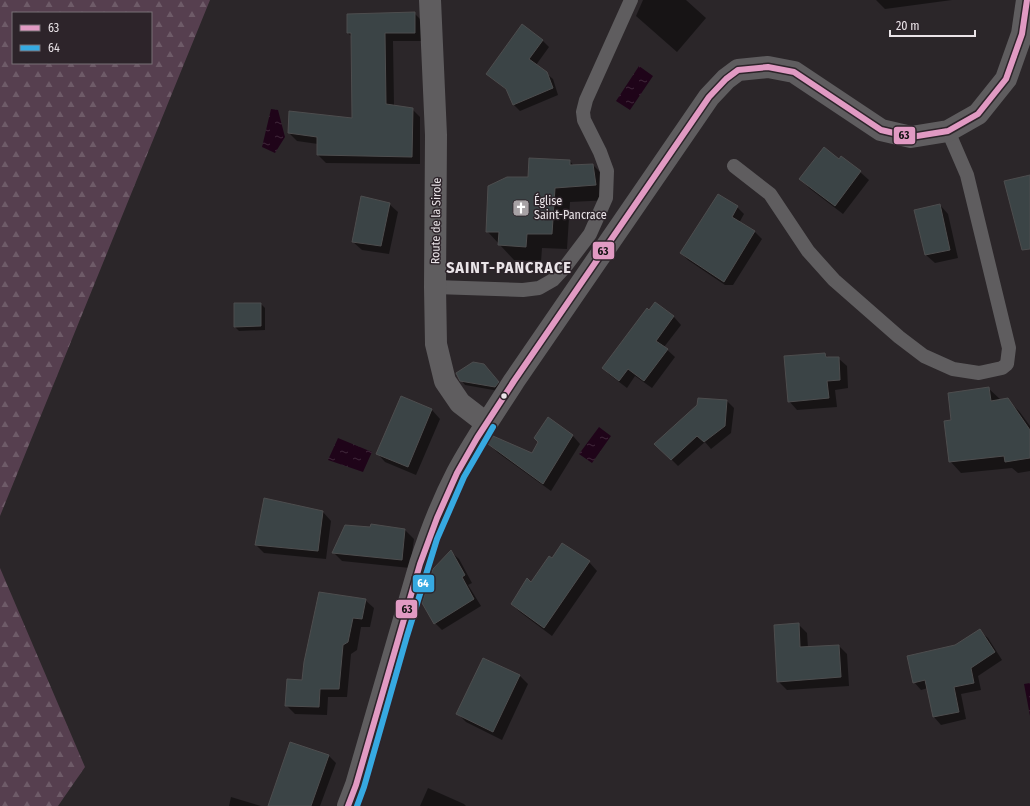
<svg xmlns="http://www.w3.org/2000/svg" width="1030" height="806" viewBox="0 0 1030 806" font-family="'Fira Sans Condensed',sans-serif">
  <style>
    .forest { fill: url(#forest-firs); fill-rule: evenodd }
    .water { fill: url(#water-ripples) }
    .shadow { fill: #0007 }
    .building { fill: #3b4446; stroke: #4d4d4e }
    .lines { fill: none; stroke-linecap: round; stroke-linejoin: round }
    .service { stroke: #5f5d5f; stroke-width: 14 }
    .tertiary { stroke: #5f5d5f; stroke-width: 22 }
    .bus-1-casing { stroke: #2d242a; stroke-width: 9 }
    .bus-2-casing { stroke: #2d242a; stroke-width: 9 }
    .bus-1 { stroke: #e19ac3; stroke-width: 6 }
    .bus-2 { stroke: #36a9e1; stroke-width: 6 }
    .bus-dot { fill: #eae4e8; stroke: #2d242a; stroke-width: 1.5 }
    .labels { text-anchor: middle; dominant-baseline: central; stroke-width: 3; stroke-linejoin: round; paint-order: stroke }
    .poi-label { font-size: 12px; fill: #eae4e8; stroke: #2d242a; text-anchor: start }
    .street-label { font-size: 12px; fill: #eae4e8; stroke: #2d242a }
    .district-label { font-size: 16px; font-weight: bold; letter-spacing: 1px; fill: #eae4e8; stroke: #2d242a }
    .line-badge { stroke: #2d242a; stroke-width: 1.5 }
    .badge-label { font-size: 11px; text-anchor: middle; font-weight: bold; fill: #fff }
    .pale-badge-label { font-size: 11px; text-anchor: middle; font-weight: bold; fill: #111 }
  </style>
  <defs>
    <pattern id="forest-firs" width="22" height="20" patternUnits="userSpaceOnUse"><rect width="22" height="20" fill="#563f4f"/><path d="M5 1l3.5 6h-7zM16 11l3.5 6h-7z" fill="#6e5b68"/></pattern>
    <pattern id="water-ripples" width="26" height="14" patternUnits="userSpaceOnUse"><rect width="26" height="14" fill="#1f0419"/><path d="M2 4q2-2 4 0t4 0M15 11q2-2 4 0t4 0" fill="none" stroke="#40283a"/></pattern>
  </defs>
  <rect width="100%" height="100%" fill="#2b2629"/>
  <path class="forest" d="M0 0H210L0 516ZM13 13H151V63H13Z
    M0 568 85 767 58 806H0Z"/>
  <path class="water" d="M639 66 653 76 630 110 616 101Z
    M271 109 278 110 285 137 275 153 262 147Z
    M599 427 611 436 592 463 579 454Z
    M338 438 372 452 363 472 328 460Z
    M1030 683V716L1024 684Z"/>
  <path class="shadow" d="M643 0H686L706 18 677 52 636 16Z
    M876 0H952L885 9Z
    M414 13 422 21 423 41H393L394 106 412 109 420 117V164L326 163 318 155V144L297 141 289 133 353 119 352 37 348 33Z
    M522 26 543 41 549 47 536 65 553 79 558 95 520 111 514 105 508 91 487 74Z
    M842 158 860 172 869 180 843 214 809 188 801 179 839 160Z
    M530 159 570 161 574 166 593 165 608 180 611 200 570 202 567 249 542 248 541 262 514 260 487 231 529 178Z
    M389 204 398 212 389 254 362 250 353 242Z
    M940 205 948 214 958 258 935 263 926 255Z
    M737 207 744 214 739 223 755 232 762 239 733 285H725L688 260 681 253Z
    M655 303 674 317 681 325 664 347 675 357 652 388 635 376 627 388 610 375 603 368Z
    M261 304 265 308V330L239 331 235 327Z
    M825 354 829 358H838L847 366 848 388 835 390 837 407 797 410 789 401Z
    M488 369 502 386 499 391 465 385 461 380Z
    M988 388 1001 400H1007L1019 411 1030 426V471L1018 473 1012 468 961 473 950 461 952 421Z
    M402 397 432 410 440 419 416 475 385 462 377 453Z
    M727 401 734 408 731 433 711 449 705 442 678 466 656 444Z
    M548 419 573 436 580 444 551 491 497 452 490 444 533 454 539 442Z
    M323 512 331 521 326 559 264 553 256 545Z
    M371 526 405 530 414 539 410 568 342 561 334 553 371 528Z
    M451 552 459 559 472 583 468 585 481 606 442 630 435 623Z
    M552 559 589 562 597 571 552 636 520 612 512 604Z
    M365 600 374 608 370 627H361L357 650 351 654 347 697H328L327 715 295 714 286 705Z
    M798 624 807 633 808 648 839 646 847 654 849 686 787 690 778 681Z
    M980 631 988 638 1002 660 978 676 981 690 961 694 966 719 941 725 934 717 928 688 921 690 914 682 956 646Z
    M483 659 520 676 528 684 502 740 466 722 458 714Z
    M329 756 336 763 320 806H269Z
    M428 788 464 804 466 806H420Z
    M231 797 261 806H229Z"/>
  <path class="building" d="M415 12V33H385L386 104 413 108 412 157 317 155V137L288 133 289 111 352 118 351 33H347V14Z
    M522 24 543 40 529 59 547 72 553 88 513 105 506 89 486 74Z
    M824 147 839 159 841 156 861 171 835 206 799 179Z
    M529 158 570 160V165L593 164 596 185 555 188 552 234H527L526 247 498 245 499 232H486L488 186 507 177H528Z
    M1030 175V249L1022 250 1004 181Z
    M718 194 738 206 732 217 755 231 724 282 680 253Z
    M361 196 390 203 381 246 352 242Z
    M940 204 950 250 925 255 914 210Z
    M655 302 674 316 656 341 668 349 644 381 628 369 619 381 602 368 647 308 649 310Z
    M234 303H261V326L234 327Z
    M825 353 826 357H839L840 380 827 381 829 398 788 402 784 356Z
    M473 362 484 364 499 382 495 387 460 381 456 373Z
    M989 387 991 401 1008 398 1030 430V458L1005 462 1004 456 949 462 944 421 951 420 948 393Z
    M401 396 432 409 408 467 376 454Z
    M698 398 727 400 725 426 704 442 697 436 671 460 654 444 697 405Z
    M548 417 573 435 543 484 488 444 493 436 532 453 538 442 534 438Z
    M264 498 323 511 318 551 255 545Z
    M371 524 405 529 402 560 332 553 345 525 370 527Z
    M562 543 590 561 544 628 511 604 527 578 531 582 549 556 552 558Z
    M451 550 465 575 462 577 474 599 434 624 422 603 433 569Z
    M319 592 366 599 362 619 353 618 348 642 343 645 339 689H320L319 707 285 706 287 679 302 680 304 662Z
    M799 623 800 647 839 645 841 677 777 682 774 625Z
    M980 629 995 652 971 668 974 683 954 687 959 712 933 717 925 680 913 683 907 656 955 645Z
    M483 658 520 675 493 732 456 714Z
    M290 742 329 755 311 806H268Z"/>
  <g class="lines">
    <path class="service" d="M734 166 770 194 808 251 834 280 899 337 924 356 953 369 979 373 1002 368 1007 364 1009 348 967 175 948 131
      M435 287 523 290 539 288 553 280 565 267 590 234 606 198 607 171 600 152 584 120 583 112 586 100 631 0"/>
    <path class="tertiary" d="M430 0 436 135 435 287 436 344 445 381 460 403 486 423
      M348 806 356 785 420 564C430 533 442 502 457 473 474 441 495 411 514 381L709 97 726 79 738 70 768 67 794 72 881 130 911 137 948 131 978 114 1006 79 1022 34 1027 0"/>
    <g class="bus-1-casing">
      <path id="bus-1" d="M348 806 356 785 420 564 437 518 457 473 477 438 514 381 709 97 726 79 738 70 768 67 794 72 881 130 911 137 948 131 978 114 1006 79 1022 34 1027 0"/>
    </g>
    <g class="bus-2-casing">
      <path id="bus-2" d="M357 806 364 787 407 636 437 539 464 477 493 427"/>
    </g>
    <use href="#bus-1" class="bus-1"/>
    <use href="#bus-2" class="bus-2"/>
  </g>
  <defs>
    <g id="church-square" transform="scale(0.9)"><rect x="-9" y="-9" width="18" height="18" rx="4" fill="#a7a2a5" stroke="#2d242a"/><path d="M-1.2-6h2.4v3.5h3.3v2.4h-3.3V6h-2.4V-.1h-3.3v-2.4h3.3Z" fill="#fff"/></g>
  </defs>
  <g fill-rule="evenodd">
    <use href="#church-square" x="521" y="208"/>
  </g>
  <circle class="bus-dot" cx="504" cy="396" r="3.5"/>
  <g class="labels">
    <g class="poi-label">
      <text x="534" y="201">Église<tspan x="534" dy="14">Saint-Pancrace</tspan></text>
    </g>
    <g class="street-label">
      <text transform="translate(436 221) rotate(-89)">Route de la Sirole</text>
    </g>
    <g class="district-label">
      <text x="509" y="267">SAINT-PANCRACE</text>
    </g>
  </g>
  <g class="line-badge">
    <rect x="893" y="126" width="23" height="19" rx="4" fill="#e19ac3"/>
    <rect x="592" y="241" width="23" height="19" rx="4" fill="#e19ac3"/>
    <rect x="412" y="574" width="23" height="19" rx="4" fill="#36a9e1"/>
    <rect x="395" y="599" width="23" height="20" rx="4" fill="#e19ac3"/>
  </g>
  <g class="badge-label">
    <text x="423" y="587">64</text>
  </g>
  <g class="pale-badge-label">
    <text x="904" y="139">63</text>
    <text x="603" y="255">63</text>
    <text x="407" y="613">63</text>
  </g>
  <rect x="12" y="12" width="140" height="52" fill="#2d242a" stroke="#797176"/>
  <rect x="20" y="25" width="20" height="6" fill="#e19ac3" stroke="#797176"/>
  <text x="48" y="32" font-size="12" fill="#eae4e8">63</text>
  <rect x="20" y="45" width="20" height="6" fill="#36a9e1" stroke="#797176"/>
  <text x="48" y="52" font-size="12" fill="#eae4e8">64</text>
  <path d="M890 30v6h85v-6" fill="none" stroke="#eae4e8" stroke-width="2"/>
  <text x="896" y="30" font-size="12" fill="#eae4e8" stroke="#2d242a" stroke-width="3" paint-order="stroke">20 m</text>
</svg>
